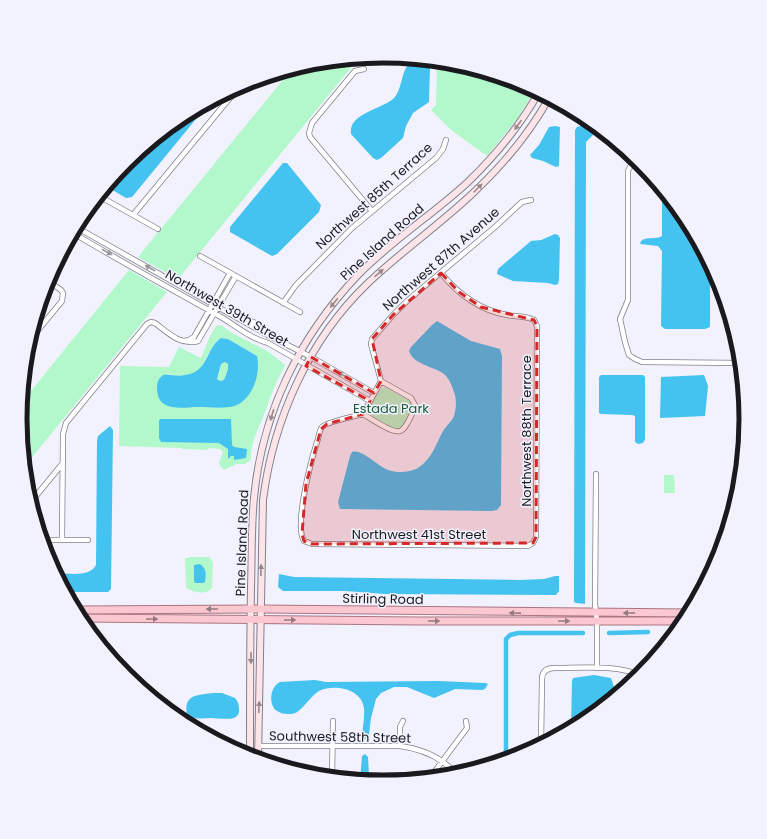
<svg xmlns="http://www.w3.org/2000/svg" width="767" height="839" viewBox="0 0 767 839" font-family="Poppins,sans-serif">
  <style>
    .green { fill: #b3f8cb; fill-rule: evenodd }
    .water { fill: #44c2f0; fill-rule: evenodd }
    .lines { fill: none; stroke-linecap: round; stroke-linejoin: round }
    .canal { stroke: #44c2f0; stroke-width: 4.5 }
    .street-casing { stroke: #80818a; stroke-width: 6 }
    .secondary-casing { stroke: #80818a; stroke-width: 8 }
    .primary-casing { stroke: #aa7480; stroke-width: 9 }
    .street { stroke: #fff; stroke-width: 4.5 }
    .secondary { stroke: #fde4e8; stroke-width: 6 }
    .primary { stroke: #fbc8d2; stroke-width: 7 }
    .oneway { fill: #97898d }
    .oneway2 { fill: #98989a }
    .oneway3 { fill: #967a81 }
    .marked { fill: #d62828; fill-opacity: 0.2; stroke: #d62828; stroke-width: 3; stroke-dasharray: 8 5; stroke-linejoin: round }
    .labels { text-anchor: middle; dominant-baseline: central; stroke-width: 3; stroke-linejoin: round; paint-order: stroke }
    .street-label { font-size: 13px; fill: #1a1a1e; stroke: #f1f2fd }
    .park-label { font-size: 13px; fill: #145d38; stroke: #f1f2fd }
    .rim { fill: none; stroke: #1a1a1e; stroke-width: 5 }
  </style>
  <rect width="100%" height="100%" fill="#f1f2fd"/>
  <path class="green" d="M359 58 178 279 138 257 287 75 284 72 313 63Z
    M437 61 455 63 523 84 535 90 517 119 487 156 451 130 431 110 436 105Z
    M129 270 167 292 25 466 20 419 22 402Z
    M221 325 232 333 269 352 285 365 284 368C275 382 270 399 264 415 258 429 250 444 251 460L245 464H237L224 470 220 466 219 463 223 452 220 449 209 448 207 450 182 449V448L119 446 120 366 169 367 179 347 201 358 210 336 216 326ZM221 338 228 339 257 356 222 407 168 374C211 383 199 354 221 338Z
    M225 362 228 364C229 369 226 375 224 380L220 381 217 380 221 364Z
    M385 387 409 400 413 404C413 410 403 429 397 429 392 430 369 417 369 412 368 407 372 402 375 398 377 393 379 389 385 387Z
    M664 475H674L675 493H664Z
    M189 557H209L213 562 212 588C207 595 192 593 186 587L185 558H189Z"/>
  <path class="water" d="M412 63C418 63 426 62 430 68L429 102 413 113 406 126 403 138 381 158 377 160 373 158 351 134C348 113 383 109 394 98 403 89 401 66 412 63Z
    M210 102 132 197 126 198 109 188C111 173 167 127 182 117 191 111 201 107 210 102Z
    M592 122 595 133 586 142 585 604 576 603 574 602 575 130 577 127Z
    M555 126 560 127 559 166 556 167 543 161 532 158 530 155 539 145 549 127Z
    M283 163H287L321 205 319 212 277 254 272 256 230 232V227Z
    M665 192 686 218 710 264V327L705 329H665L661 326 662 251 658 246 640 244 641 241C647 236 655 240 662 236V198Z
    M555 234 558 235 560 238 559 280 558 284 555 285 548 283 513 281 497 274 498 269 531 241 541 240Z
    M437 321 471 341 500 349 502 356 501 505 497 510 491 511 340 509 338 502 350 456 352 452C363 448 379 469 392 471 399 473 411 472 418 468 432 459 436 444 443 431 446 426 452 421 454 416 456 409 457 400 454 392 452 386 449 378 444 374 433 366 414 365 409 351L411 347 432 325Z
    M221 338 228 339 257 356C261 373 253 399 235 406 224 409 209 407 198 407 188 407 173 410 164 404 157 400 155 386 159 379 159 379 163 375 163 375 171 374 178 377 185 375 209 372 205 349 221 338ZM225 362 228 364C229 369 226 375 224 380L220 381 217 379 221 364Z
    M601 375H643L645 377V439L643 443 638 444 635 442V416L632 415 601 414 599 413V377Z
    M704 375 708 386 705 416 660 418 661 377Z
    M160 419H231L232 445 234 447 247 449 246 458 234 460V456H231L228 459V449L219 443 161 442 159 438V421Z
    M110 426 113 430 111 589 108 592H65L55 573C68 573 89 578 96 565L97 441 98 436Z
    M200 564C207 569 206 574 205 582L203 583H195L194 581V565Z
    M279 574 294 577 520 580 544 579 555 576H559V591L556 595 385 594 345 591H283L278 587Z
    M594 675 611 678 617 696 585 722 571 730 572 681 573 678Z
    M315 680 326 682 438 681 485 683 488 684 485 689 482 690 455 689 434 698 407 687H394L381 693 376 699 371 718 369 735 366 739H362C362 729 365 719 364 708 361 688 334 684 319 691 309 697 301 714 291 714 287 714 282 714 279 712 268 708 269 687 280 682Z
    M214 693H222L235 698C238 701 239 705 239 709 241 723 218 718 211 718 203 718 194 720 187 715 183 694 198 695 214 693Z
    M365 754 368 757 369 775 385 776 389 779 390 782 360 781 362 756Z"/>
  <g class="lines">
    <path class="canal" d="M609 633 648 632
      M506 760V639L510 635 518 633H583"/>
    <g class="street-casing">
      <path id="street" d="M364 69 355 71 312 123 309 133 310 137 372 211
        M637 160 631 165 628 171V300L620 319 625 342 629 355 635 359 642 362 741 363
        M99 196 158 229
        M133 215 239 87
        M76 227 264 333 311 357 374 393
        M73 233C120 261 167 287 214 313 233 323 247 337 268 343L370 401
        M200 256 300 312
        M441 273C458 294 479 310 507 315 515 317 526 315 534 320
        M283 303 296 285 351 229 436 158 443 149 446 140
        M239 317C252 320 262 325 271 335
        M29 341 62 301 63 293 61 290 48 281
        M184 341 189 340 194 337 230 273
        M363 414C370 418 393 434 400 431 404 430 406 425 408 422 411 416 414 411 415 405L411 398 381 381
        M745 443V399
        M596 474 595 604 597 622V668
        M31 502 63 463
        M42 540H88
        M62 540 63 434 66 423 147 324 151 322 155 323C168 333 181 346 198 341L236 276
        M304 541C294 525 311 461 317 442 319 437 319 431 322 427 326 422 356 416 363 414L381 381 371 344 372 339 393 315 407 301 495 227 522 202 531 200
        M304 541 312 544 528 546 533 543
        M533 543 536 537 537 326 534 320
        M541 745 542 679C542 671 547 668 555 668 579 668 620 664 641 676
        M258 746H400C423 749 442 757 457 775
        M400 746V727L403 721
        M332 778 333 721
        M429 779 467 728 466 721"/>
    </g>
    <g class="secondary-casing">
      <path id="secondary" d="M250 757C250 700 250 644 251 587 252 558 251 528 254 498 262 413 299 337 358 275 391 241 432 215 467 183 495 156 520 126 539 92
        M258 759 263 500C273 421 308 341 366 285 399 253 438 226 472 194 502 166 529 134 549 98"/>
    </g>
    <g class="primary-casing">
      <path id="primary" d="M75 610 260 609 690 613
        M80 618 418 621H686"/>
    </g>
    <use href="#street" class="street"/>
    <use href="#secondary" class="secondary"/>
    <use href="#primary" class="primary"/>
  </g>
  <defs><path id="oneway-solid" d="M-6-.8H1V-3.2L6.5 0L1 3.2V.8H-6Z"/></defs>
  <g class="oneway">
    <use href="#oneway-solid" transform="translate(518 125) rotate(125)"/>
    <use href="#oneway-solid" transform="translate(478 188) rotate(-45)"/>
    <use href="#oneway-solid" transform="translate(379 273) rotate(-41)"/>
    <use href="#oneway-solid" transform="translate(334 303) rotate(129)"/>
    <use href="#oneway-solid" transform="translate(272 415) rotate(107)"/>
    <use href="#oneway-solid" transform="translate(261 570) rotate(-89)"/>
    <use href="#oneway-solid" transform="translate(251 658) rotate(90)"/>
    <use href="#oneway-solid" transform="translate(259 707) rotate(-88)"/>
  </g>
  <g class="oneway2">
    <use href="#oneway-solid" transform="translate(107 252) rotate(29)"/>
    <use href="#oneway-solid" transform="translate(150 268) rotate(-150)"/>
    <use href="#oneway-solid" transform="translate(343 375) rotate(-151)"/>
  </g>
  <g class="oneway3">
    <use href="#oneway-solid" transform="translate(212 609) rotate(180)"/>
    <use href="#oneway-solid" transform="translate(515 613) rotate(-179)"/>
    <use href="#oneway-solid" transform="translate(629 613) rotate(180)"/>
    <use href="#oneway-solid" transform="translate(152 619)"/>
    <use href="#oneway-solid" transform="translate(290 620)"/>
    <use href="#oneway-solid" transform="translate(434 621)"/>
    <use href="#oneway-solid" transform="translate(564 621)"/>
  </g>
  <path class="marked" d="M441 273 459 292 481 307 534 320 537 326 536 537 533 543 312 544 304 541 302 534 306 484 321 429 327 424 363 414 370 401 306 366 311 357 374 393 381 381 372 339 393 315Z"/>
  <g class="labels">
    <g class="street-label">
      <text transform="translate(374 196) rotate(-42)">Northwest 85th Terrace</text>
      <text transform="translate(382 242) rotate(-42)">Pine Island Road</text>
      <text transform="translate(441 259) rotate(-41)">Northwest 87th Avenue</text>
      <text transform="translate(227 308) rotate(30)">Northwest 39th Street</text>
      <text transform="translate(526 431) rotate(-90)">Northwest 88th Terrace</text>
      <text x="419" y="534">Northwest 41st Street</text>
      <text transform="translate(242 543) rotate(-88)">Pine Island Road</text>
      <text transform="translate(383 599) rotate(1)">Stirling Road</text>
      <text transform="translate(340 737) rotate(1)">Southwest 58th Street</text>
    </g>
    <g class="park-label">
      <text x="391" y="408">Estada Park</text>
    </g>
  </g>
  <path d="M0 0H767V839H0ZM27 419a356 356 0 1 1 712 0a356 356 0 1 1-712 0Z" fill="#f1f2fd" fill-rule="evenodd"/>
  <path class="rim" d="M27 419a356 356 0 1 1 712 0a356 356 0 1 1-712 0Z"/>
</svg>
